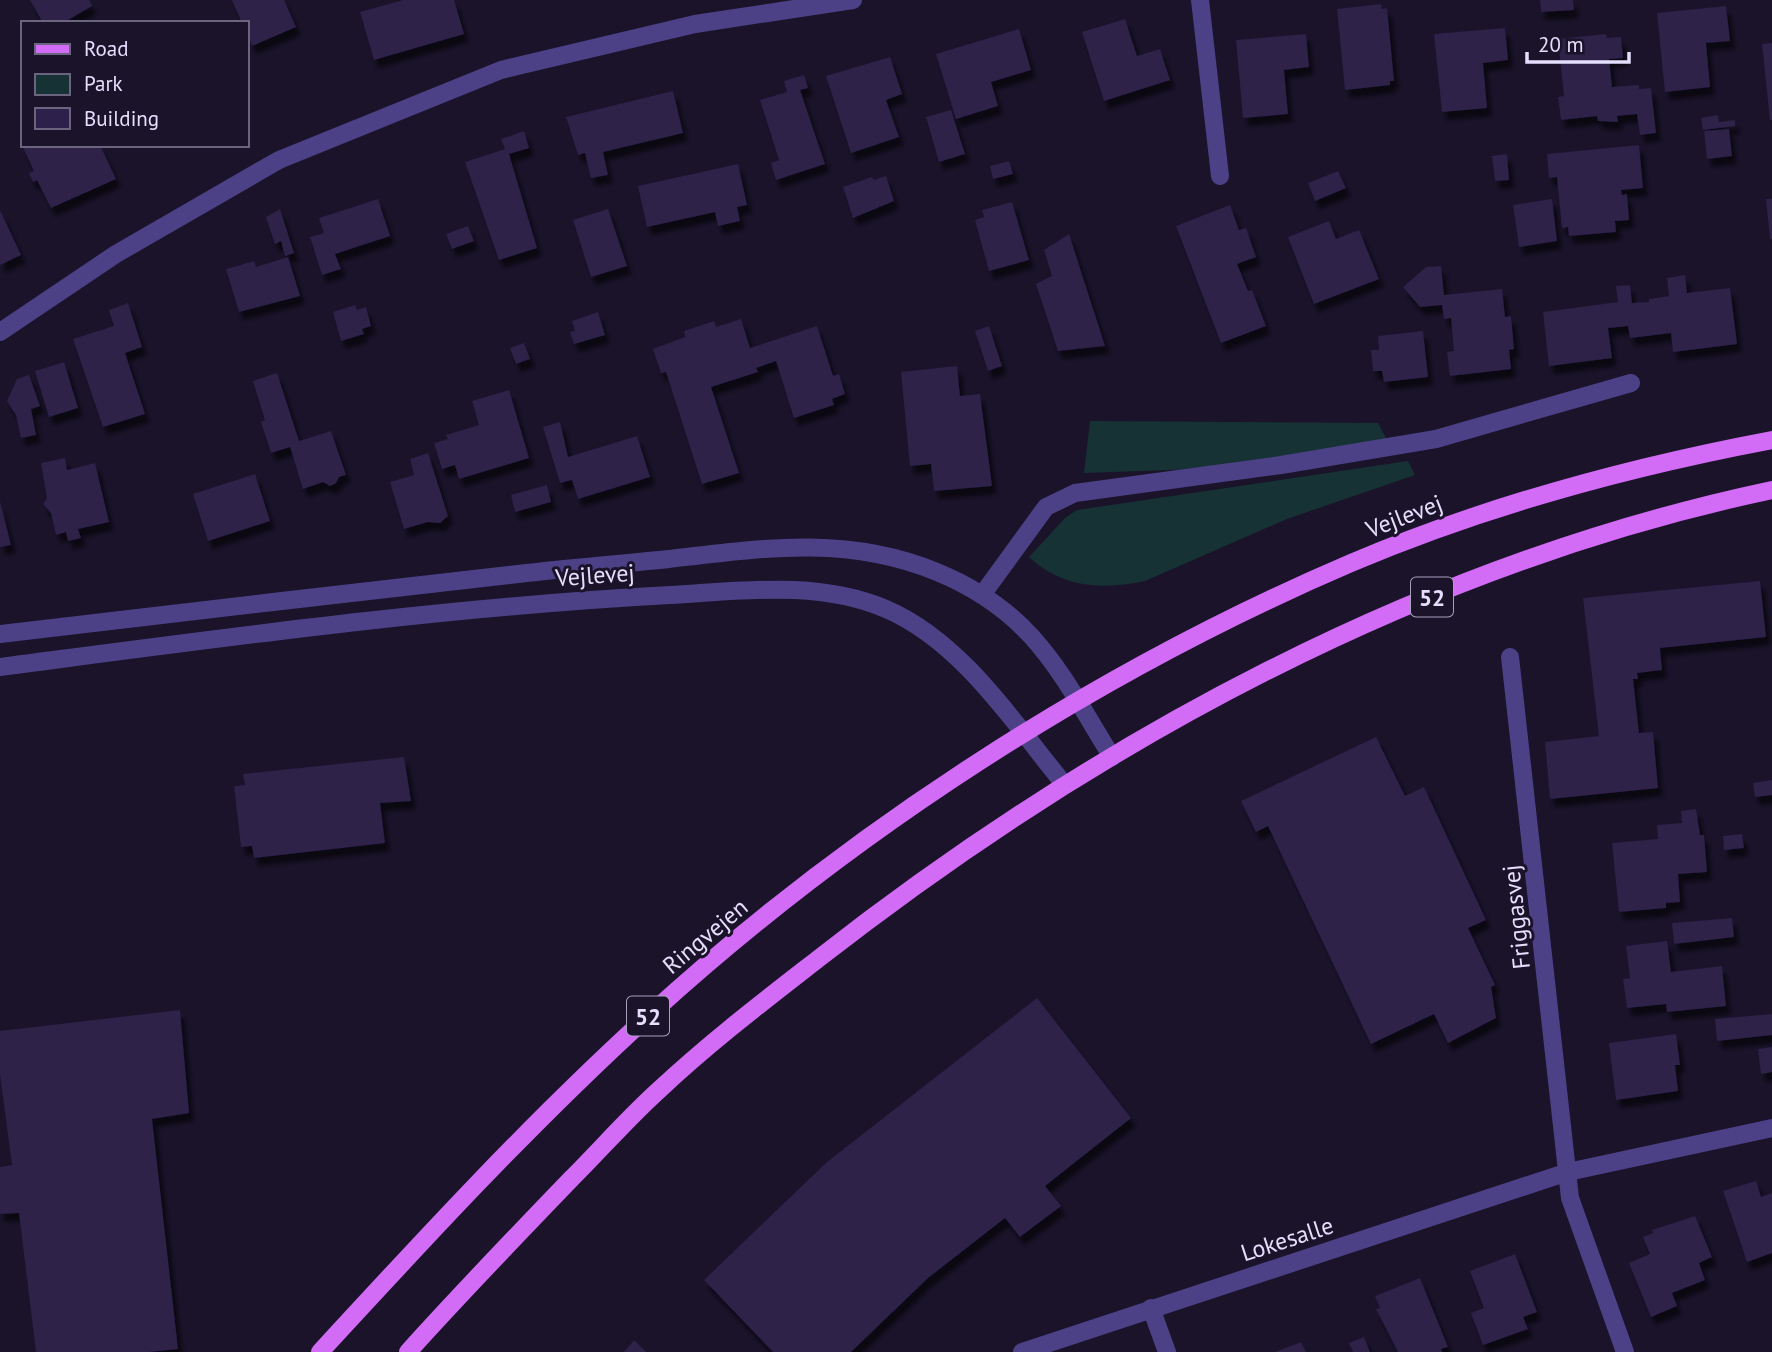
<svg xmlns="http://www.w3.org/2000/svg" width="1772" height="1352" viewBox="0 0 1772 1352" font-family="'PT Sans',sans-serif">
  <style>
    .green { fill: #163234 }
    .building { fill: #2d204a; filter: url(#shadow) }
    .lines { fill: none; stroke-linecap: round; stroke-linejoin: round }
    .minor { stroke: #4c4186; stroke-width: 18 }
    .tertiary { stroke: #4c4186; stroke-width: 18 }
    .primary { stroke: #d26cf6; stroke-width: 18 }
    .labels { text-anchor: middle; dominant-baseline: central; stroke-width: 6; stroke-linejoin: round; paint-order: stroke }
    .shield { fill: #1a132a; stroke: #a8a1be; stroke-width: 2 }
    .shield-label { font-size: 23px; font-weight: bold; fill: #e5defd }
    .street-label { font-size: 24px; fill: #e5defd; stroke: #1a132a }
  </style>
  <defs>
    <filter id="shadow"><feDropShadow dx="4.5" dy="8" stdDeviation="2" flood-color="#0009"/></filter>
  </defs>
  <rect width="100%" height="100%" fill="#1a132a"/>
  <path class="green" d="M1090 421 1378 423 1387 440 1201 469 1084 473Z
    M1408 461 1415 475 1287 519 1145 581C1102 590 1062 588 1029 557L1065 518 1077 510Z"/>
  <path class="building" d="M30 0H89L92 6 63 23H43Z
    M232 0H284L296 27 252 46 247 33V23H242Z
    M403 0H454L464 34 374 60 360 12Z
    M1540 0H1573L1574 10 1541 12Z
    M1381 4 1382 9 1387 8 1394 81H1390V85L1345 90 1337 9Z
    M1726 6 1730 41 1706 43 1710 87 1665 92 1657 13Z
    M1125 19 1137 56 1160 49 1170 80 1104 101 1082 32Z
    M1505 28 1508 60 1483 63 1487 108 1442 112 1434 34Z
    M1019 29 1031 70 991 82 998 106 956 119 936 54Z
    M1306 34 1309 67 1284 70 1288 114 1243 118 1236 40Z
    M1606 34 1607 38 1621 37 1623 58 1609 59 1612 87 1639 85V89L1651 88 1656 133 1640 135 1637 114 1617 116 1618 122 1598 121 1597 116 1561 120 1558 97 1564 96 1558 39Z
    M1772 43V120H1770L1762 44Z
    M890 57 902 94 886 100 899 137 851 153 826 76Z
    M804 75 808 88 800 90 825 164 776 180 771 163 779 160 760 100 787 92 784 81Z
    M673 91 683 133 603 152 608 175 591 178 585 153 578 155 566 117Z
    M951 110 965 154 939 162 926 117Z
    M1718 115 1719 122 1735 120V126L1703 130 1701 118Z
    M1729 129 1732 156 1707 159 1704 131Z
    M524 131 529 148 509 154 537 248 499 260 465 162 505 149 501 139Z
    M22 145H100L116 179 51 208 37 180 33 182 29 173 34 171Z
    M1639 145 1643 188 1621 190 1622 195 1627 194 1629 220 1615 221 1616 232 1569 236 1568 227 1562 228 1557 177 1549 178 1547 154Z
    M1507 154 1509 180 1495 181 1492 156Z
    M1009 161 1013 174 993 179 990 166Z
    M738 164 747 205 737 207 740 221 718 226 715 212 647 227 638 186Z
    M1338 171 1346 188 1315 201 1308 183Z
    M886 176 894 201 853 218 843 187 872 177 874 180Z
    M378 199 390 236 335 254 341 269 322 275 310 237 324 233 319 218Z
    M1552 199 1557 241 1519 247 1513 205Z
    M1766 199H1772V239H1770Z
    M1012 202 1029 260 989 271 975 220 984 217 982 210Z
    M1230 205 1239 230 1246 228 1256 257 1237 264 1248 291 1252 290 1266 326 1221 343 1176 226Z
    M280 209 294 253 285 256 281 241 275 244 266 217Z
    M608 209 627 266 591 277 573 220Z
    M0 210 21 255 0 265Z
    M1329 221 1336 239 1359 230 1379 279 1314 304 1288 237Z
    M468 226 474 241 452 249 446 234Z
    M1069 234 1105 346 1058 351 1036 284 1052 276 1044 250Z
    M288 257 300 296 239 312 226 269 254 261 256 267Z
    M1441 266 1444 295 1502 289 1505 317 1511 316 1514 349 1509 350 1511 369 1450 376 1447 352 1454 351 1451 318 1444 319 1442 305 1420 307 1403 287 1426 267Z
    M1685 275 1687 293 1730 288 1737 344 1673 352 1671 333 1630 338 1628 326 1608 328 1612 358 1549 366 1543 312 1618 302 1616 286 1630 285 1632 303 1649 302V299L1669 296 1667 278Z
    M128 303 142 347 125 353 145 414 103 427 73 339 114 326 109 310Z
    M355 305 357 310 366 307 371 326 362 329 364 334 341 341 333 312Z
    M598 312 605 335 574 344 570 332 575 331 572 321Z
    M741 319 750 348 817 326 833 376 839 374 845 394 832 399 834 405 794 418 776 361 756 368 758 372 711 387 739 473 702 484 666 372 661 373 653 349 685 337 684 331 714 321 716 327Z
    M989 326 1002 366 988 371 975 331Z
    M1423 331 1428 377 1384 382 1382 371H1373L1371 350H1379L1378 336Z
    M524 343 530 359 516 364 510 348Z
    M64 362 78 408 49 417 35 371Z
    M957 366 960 396 980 394 992 486 934 491 931 464 910 466 901 372Z
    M277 373 299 441 331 431 346 475 339 477 336 483 330 486 323 482 303 489 290 447 271 453 261 422 265 420 253 381Z
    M29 375 40 406 31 409 36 435 21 438 16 415 7 401 17 379Z
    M509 390 529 458 459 479 455 465 442 469 434 443 448 439 446 435 479 425 472 401Z
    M560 422 568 457 637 436 650 477 578 499 572 480 560 483 543 427Z
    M428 453 448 516 440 523 428 522 404 529 390 482 414 475 410 459Z
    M65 458 67 470 95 463 109 522 78 529 81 538 68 541 66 532 56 535 51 513 43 504 47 498 41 463Z
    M255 474 270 521 208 541 193 494Z
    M547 485 551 502 515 512 511 495Z
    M0 501 11 545 0 547Z
    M1760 581 1766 637 1660 648 1662 670 1637 673 1638 679H1633L1639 733 1653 732 1658 788 1550 799 1545 742 1599 736 1583 598Z
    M1376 737 1405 796 1424 787 1486 920 1468 928 1495 985 1491 987 1496 1018 1448 1043 1434 1014 1371 1044 1268 826 1256 832 1241 801Z
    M404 757 411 801 380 803 385 843 254 858 252 846 241 847 234 786 245 785 243 774Z
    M1772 780V795L1755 797 1753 783Z
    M1696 809 1700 835H1704L1707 872 1678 874 1680 902 1666 903V908L1619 912 1612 843 1658 839 1657 825 1682 823 1681 811Z
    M1742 834 1744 848 1724 850 1723 836Z
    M1732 918 1734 937 1674 944 1672 923Z
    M1667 941 1671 972 1722 966 1726 1006 1667 1012 1666 1004 1627 1008 1623 979 1630 978 1626 946Z
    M1037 998 1131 1118 1045 1186 1061 1206 1020 1237 1005 1218 928 1278 851 1352H773L704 1280 827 1162Z
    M180 1010 189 1113 152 1119 178 1349 149 1352H36L19 1213 0 1214V1167L12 1165 0 1075V1031Z
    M1772 1014V1035L1717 1041 1715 1019Z
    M1676 1034 1680 1065H1675L1678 1091 1616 1100 1609 1043Z
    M1772 1047V1072L1761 1074 1758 1049Z
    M1756 1181 1761 1197 1772 1193V1253L1747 1262 1723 1191Z
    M1695 1216 1712 1257 1699 1263 1705 1280 1672 1293 1677 1306 1651 1317 1629 1263 1650 1254 1643 1237 1653 1233 1652 1230Z
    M1515 1254 1537 1312 1523 1317 1528 1329 1483 1345 1471 1313 1484 1308 1470 1271Z
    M1420 1278 1448 1347 1441 1349 1442 1352H1398L1376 1309 1380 1308 1375 1296Z
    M1364 1337 1370 1352H1353L1349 1343Z
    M634 1340 646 1352H624Z
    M1301 1342 1306 1352H1275Z"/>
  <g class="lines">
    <path class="minor" d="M1200 0 1220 176
      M0 332 116 254 279 160 501 70 695 24 853 0
      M982 595 1046 507 1075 493 1281 465 1436 439 1631 383
      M1510 657 1570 1198 1625 1352
      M1151 1308 1167 1352
      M1022 1352 1568 1172 1772 1128"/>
    <path class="tertiary" d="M0 634C173 614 345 593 518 574 568 568 619 564 669 559 762 548 847 535 937 572 1034 612 1060 673 1112 757
      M0 667C222 638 445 607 670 595 741 591 818 580 886 609 961 641 1014 723 1064 784"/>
    <path class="primary" d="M320 1352C425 1238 530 1124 645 1019 849 832 1096 672 1351 563 1485 506 1629 467 1772 440
      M408 1352C461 1293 517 1235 572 1178 601 1149 629 1117 659 1090 709 1043 764 1001 818 959 1098 740 1422 564 1772 490"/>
  </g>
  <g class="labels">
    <g class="shield">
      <rect x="1411" y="577.5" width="42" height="39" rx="5"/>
      <rect x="627" y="996.5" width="42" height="39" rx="5"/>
    </g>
    <g class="shield-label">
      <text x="1432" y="597">52</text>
      <text x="648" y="1016">52</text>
    </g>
    <g class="street-label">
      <text transform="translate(1404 516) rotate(-21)">Vejlevej</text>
      <text transform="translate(595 575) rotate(-4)">Vejlevej</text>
      <text transform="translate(1516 917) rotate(-96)">Friggasvej</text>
      <text transform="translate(705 936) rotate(-40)">Ringvejen</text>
      <text transform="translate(1287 1239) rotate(-18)">Lokesalle</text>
    </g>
  </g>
  <rect x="21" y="21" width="228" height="126" fill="#1a132a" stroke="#6b647e" stroke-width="2"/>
  <rect x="35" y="44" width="35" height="10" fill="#d26cf6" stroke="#6b647e" stroke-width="2"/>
  <text x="84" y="56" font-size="21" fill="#e5defd">Road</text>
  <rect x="35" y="74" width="35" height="21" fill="#163234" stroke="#6b647e" stroke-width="2"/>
  <text x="84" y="91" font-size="21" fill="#e5defd">Park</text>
  <rect x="35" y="108" width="35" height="21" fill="#2d204a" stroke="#6b647e" stroke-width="2"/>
  <text x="84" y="126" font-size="21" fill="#e5defd">Building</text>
  <path d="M1527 52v10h102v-10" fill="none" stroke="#e5defd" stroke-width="3.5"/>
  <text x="1538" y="52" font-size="21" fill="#e5defd" stroke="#1a132a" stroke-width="5" paint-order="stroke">20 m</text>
</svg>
